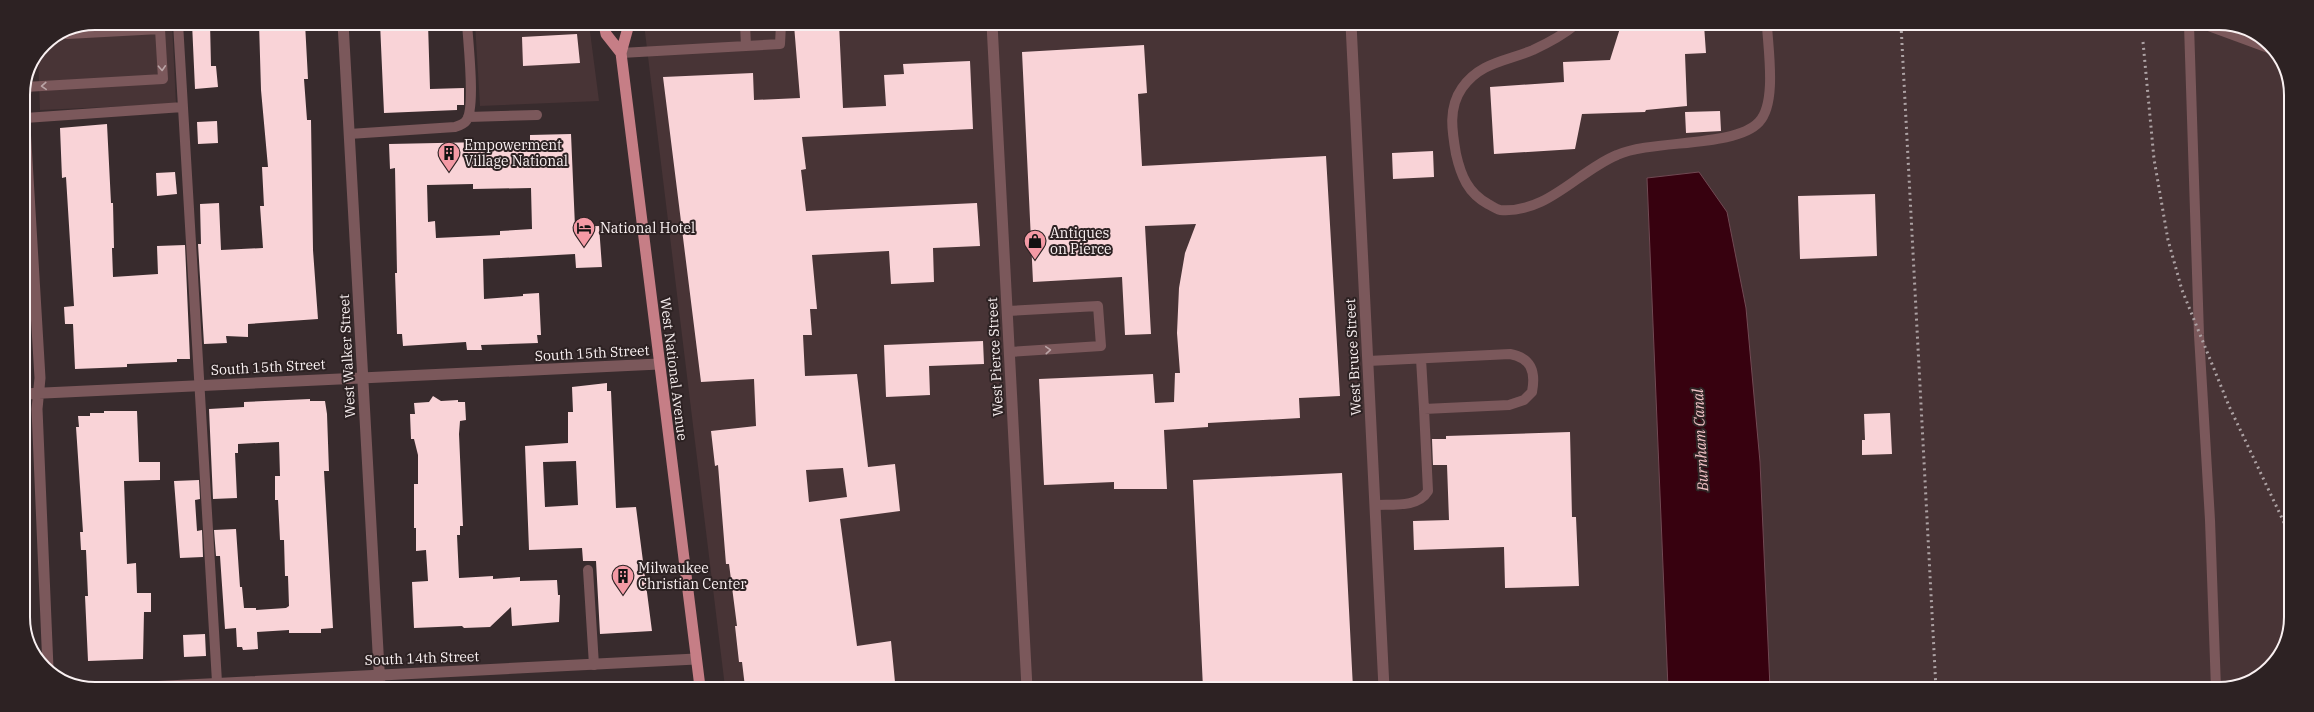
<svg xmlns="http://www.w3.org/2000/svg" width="2314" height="712" viewBox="0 0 2314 712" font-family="'IBM Plex Serif',serif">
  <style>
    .built { fill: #483436 }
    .water { fill: #37010f; stroke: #714953 }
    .building { fill: #f9d3d7; fill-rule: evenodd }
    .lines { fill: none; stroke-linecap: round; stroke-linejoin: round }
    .service { stroke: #7b585b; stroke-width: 10 }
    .minor { stroke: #7b585b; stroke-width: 11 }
    .primary { stroke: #c67e86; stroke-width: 11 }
    .rail { stroke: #ada2a4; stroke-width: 3; stroke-dasharray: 2 4; stroke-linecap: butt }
    .oneway { stroke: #baa4a6 }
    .labels { text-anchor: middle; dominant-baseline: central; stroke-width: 4; stroke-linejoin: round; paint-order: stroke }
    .poi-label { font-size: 14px; fill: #f9f0f1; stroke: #2d2223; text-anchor: start }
    .street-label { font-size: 14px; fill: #f9f0f1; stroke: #2d2223 }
    .water-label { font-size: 15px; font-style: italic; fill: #f0c1c5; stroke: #2d2223 }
    .rim { fill: none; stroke: #f9f0f1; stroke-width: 2 }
  </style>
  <rect width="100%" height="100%" fill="#382b2d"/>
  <path class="built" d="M95 23H172L176 104 40 110 38 54 44 44 68 28Z
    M475 23 589 24 599 101 480 106Z
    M644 24 2238 26 2276 51 2291 90 2288 636 2263 674 2219 689 1770 688 1760 462 1699 172 1647 178 1668 688 725 687Z"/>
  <path class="water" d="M1699 172 1727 212 1746 308 1760 462 1770 688H1668L1647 178Z"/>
  <path class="building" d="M192 23H210L211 66H216L218 87 195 89Z
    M259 23H305L308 79H304L307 120H311L313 250 318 319 248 324V337L226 336 227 343 204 344 198 244H201L200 204 219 203 221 250 263 248 260 206H264L262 167H268L261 90Z
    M380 23H428L430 89 464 88V105H457V110L384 113Z
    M803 24H839L843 108 886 106 884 75 904 74 903 64 970 61 973 129 802 137 806 169 801 170 806 211 977 203 980 246 933 248 934 282 891 284 889 251 812 255 817 309H810L812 335H803L805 376 857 374 868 467 895 464 900 511 840 519 857 646 891 641 895 682 869 684 870 687H745L742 662H739L735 626H737L729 564H726L718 465 715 466 711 431 756 426 754 379 701 382 663 77 753 73 754 100 800 98 794 25ZM843 468 847 497 809 502 806 470Z
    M1621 25H1704L1706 53 1685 54 1687 106 1646 110 1645 112 1582 114 1575 149 1494 154 1490 87 1564 82 1563 62 1610 60Z
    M577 34 580 63 523 66 522 37Z
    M1144 45 1147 93 1138 94 1142 166 1326 156 1340 396 1299 398 1300 418 1208 423V427L1164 430 1167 489H1114V482L1044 485 1039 379 1153 374 1155 403 1174 402 1175 373H1180L1177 333 1179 288 1185 253 1196 224 1145 226 1151 334 1125 335 1122 277 1033 282 1022 52Z
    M1720 111 1721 131 1686 133 1685 112Z
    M217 121 218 143 198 144 197 122Z
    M107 124 111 203H113L114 248H112L113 277 158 274 157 246 185 245 190 359H177V362L127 364V367L75 369 73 324H65L64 307 74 306 66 177 62 178 60 128Z
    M571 134 575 227 599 226 602 267 576 268 575 254 483 259 484 299 523 296V294L539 293 541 335H537L538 343 481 345 482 350H467L466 342 403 346 402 334H397L395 273H397L395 168 390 169 389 144 530 141V135ZM473 184V189L531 188 532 229 500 231V235L436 238 435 221 428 222 427 185Z
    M1433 151 1434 177 1393 179 1392 153Z
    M175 172 177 194 157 196 156 173Z
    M1875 194 1877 256 1800 259 1798 196Z
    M983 341 984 364 929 366 930 395 886 397 884 345Z
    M607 383V391H611L616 508 636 507 652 631 600 634 596 561H583L582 548 529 550 525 446 568 443V412H573L572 387ZM576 461 578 505 545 507 543 462Z
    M433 396 441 401 458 400V402H465L466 420 460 421 459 434 463 526H460V535H457L459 578 493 576V579L520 577V581L557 580 558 595H560L559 622 512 626 511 607 490 627 464 628 462 626 414 628 412 582 428 581 426 550 416 551V528H414V484H418V455L414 439H411L410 414H415L414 403 429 402Z
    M310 399V401H325L327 414 329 471H324L333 628 321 629V633H289V630L257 632 258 649 243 650 242 647H237L236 628 225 629 220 556H216L214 530 236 529 240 587H242L244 608H256V610L286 608 289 606 288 576H285L284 540H280L278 500H275V476H280L279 442 238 444V453H235L237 498 213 499 209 409 244 407V402Z
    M104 411H137L139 462H160V480L124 481 127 564 136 563 137 593H151V612H144L143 659 88 661 85 596H88L86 550H81L80 532H83L76 427H79L78 416H90V413H104Z
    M1890 413 1892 454 1862 455V440H1865L1864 414Z
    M1570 432 1572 517H1576L1579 586 1505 588 1504 547 1414 550 1413 521 1449 520 1447 465H1433L1432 439H1446V436Z
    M1342 473 1353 688H1203L1193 480Z
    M199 480 200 499 195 500 197 531 202 530 203 557 180 558 174 481Z
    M205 634 206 656 184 657 183 635Z"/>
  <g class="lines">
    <path class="service" d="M178 23 217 682
      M745 24 746 46
      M1575 25C1563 35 1548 43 1533 50 1507 61 1480 62 1462 88 1448 108 1452 131 1456 154 1461 176 1468 193 1488 204 1492 206 1496 209 1500 210 1547 214 1578 171 1617 155 1653 139 1735 148 1759 122 1777 103 1768 49 1767 25
      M2189 25 2199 335 2210 520 2216 689
      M2206 25 2274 50
      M621 53 780 44 781 24
      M25 87 163 79 160 29 67 34V29
      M468 117 537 115
      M25 118 183 107
      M349 134 455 127C458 126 464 124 466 121 476 109 468 42 467 23
      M23 265H33
      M1007 311 1098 306 1101 346 1010 352
      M1368 361 1510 354C1531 358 1536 371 1532 392L1524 400 1509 405 1424 409 1421 359
      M1375 505C1392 504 1418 508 1428 491L1424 409
      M588 570 594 665"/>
    <path class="minor" d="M343 23 380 687
      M992 24 1027 688
      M1351 24 1384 688
      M23 93 40 378 37 409 48 668
      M23 394 659 364
      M148 687 696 659"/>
    <path class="primary" d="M604 24 606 34 621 53
      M629 24 621 53 700 687"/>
    <path class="rail" d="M1901 25 1936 689
      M2143 42 2154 159 2168 240 2182 290 2229 406 2289 533"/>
  </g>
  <defs><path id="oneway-chevron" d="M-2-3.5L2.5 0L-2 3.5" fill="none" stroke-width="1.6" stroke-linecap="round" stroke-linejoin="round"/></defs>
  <g class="oneway">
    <use href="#oneway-chevron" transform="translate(162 68) rotate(87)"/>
    <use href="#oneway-chevron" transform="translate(44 86) rotate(177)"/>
    <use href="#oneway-chevron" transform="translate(1048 350) rotate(-4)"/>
  </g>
  <defs>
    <g id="building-pin" transform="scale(1.15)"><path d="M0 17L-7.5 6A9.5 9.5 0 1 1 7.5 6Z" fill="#f49aa5" stroke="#2d2223"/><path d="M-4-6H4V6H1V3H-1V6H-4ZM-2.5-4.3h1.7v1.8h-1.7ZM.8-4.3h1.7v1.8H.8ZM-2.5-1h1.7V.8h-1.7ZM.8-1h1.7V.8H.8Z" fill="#111"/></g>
    <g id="hotel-pin" transform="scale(1.15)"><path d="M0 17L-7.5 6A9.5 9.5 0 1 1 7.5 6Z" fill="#f49aa5" stroke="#2d2223"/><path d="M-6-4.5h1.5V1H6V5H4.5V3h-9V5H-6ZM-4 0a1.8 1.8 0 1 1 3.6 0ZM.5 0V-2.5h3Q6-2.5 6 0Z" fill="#111"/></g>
    <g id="shop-pin" transform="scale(1.15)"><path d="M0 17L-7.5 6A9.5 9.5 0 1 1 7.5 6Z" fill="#f49aa5" stroke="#2d2223"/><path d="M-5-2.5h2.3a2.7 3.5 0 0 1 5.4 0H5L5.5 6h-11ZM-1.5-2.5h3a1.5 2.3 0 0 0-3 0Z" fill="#111"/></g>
  </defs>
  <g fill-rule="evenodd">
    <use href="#building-pin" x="449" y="153"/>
    <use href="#hotel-pin" x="584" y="228"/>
    <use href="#shop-pin" x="1035" y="241"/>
    <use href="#building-pin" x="623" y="576"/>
  </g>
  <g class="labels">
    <g class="poi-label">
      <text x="464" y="145">Empowerment<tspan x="464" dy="16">Village National</tspan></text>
      <text x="600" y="228">National Hotel</text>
      <text x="1050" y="233">Antiques<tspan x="1050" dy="16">on Pierce</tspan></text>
      <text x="638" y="568">Milwaukee<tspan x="638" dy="16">Christian Center</tspan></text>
    </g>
    <g class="street-label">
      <text transform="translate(592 353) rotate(-3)">South 15th Street</text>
      <text transform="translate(347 356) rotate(-93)">West Walker Street</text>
      <text transform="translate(995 357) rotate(-93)">West Pierce Street</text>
      <text transform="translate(1353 357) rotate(-93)">West Bruce Street</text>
      <text transform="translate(268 367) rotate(-3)">South 15th Street</text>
      <text transform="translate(674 369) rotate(83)">West National Avenue</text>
      <text transform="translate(422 658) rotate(-2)">South 14th Street</text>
    </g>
    <g class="water-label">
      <text transform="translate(1700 440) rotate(-93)">Burnham Canal</text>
    </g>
  </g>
  <path d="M0 0H2314V712H0ZM95 30H2219A65 65 0 0 1 2284 95V617A65 65 0 0 1 2219 682H95A65 65 0 0 1 30 617V95A65 65 0 0 1 95 30Z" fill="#2d2223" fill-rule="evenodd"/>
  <path class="rim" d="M95 30H2219A65 65 0 0 1 2284 95V617A65 65 0 0 1 2219 682H95A65 65 0 0 1 30 617V95A65 65 0 0 1 95 30Z"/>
</svg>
